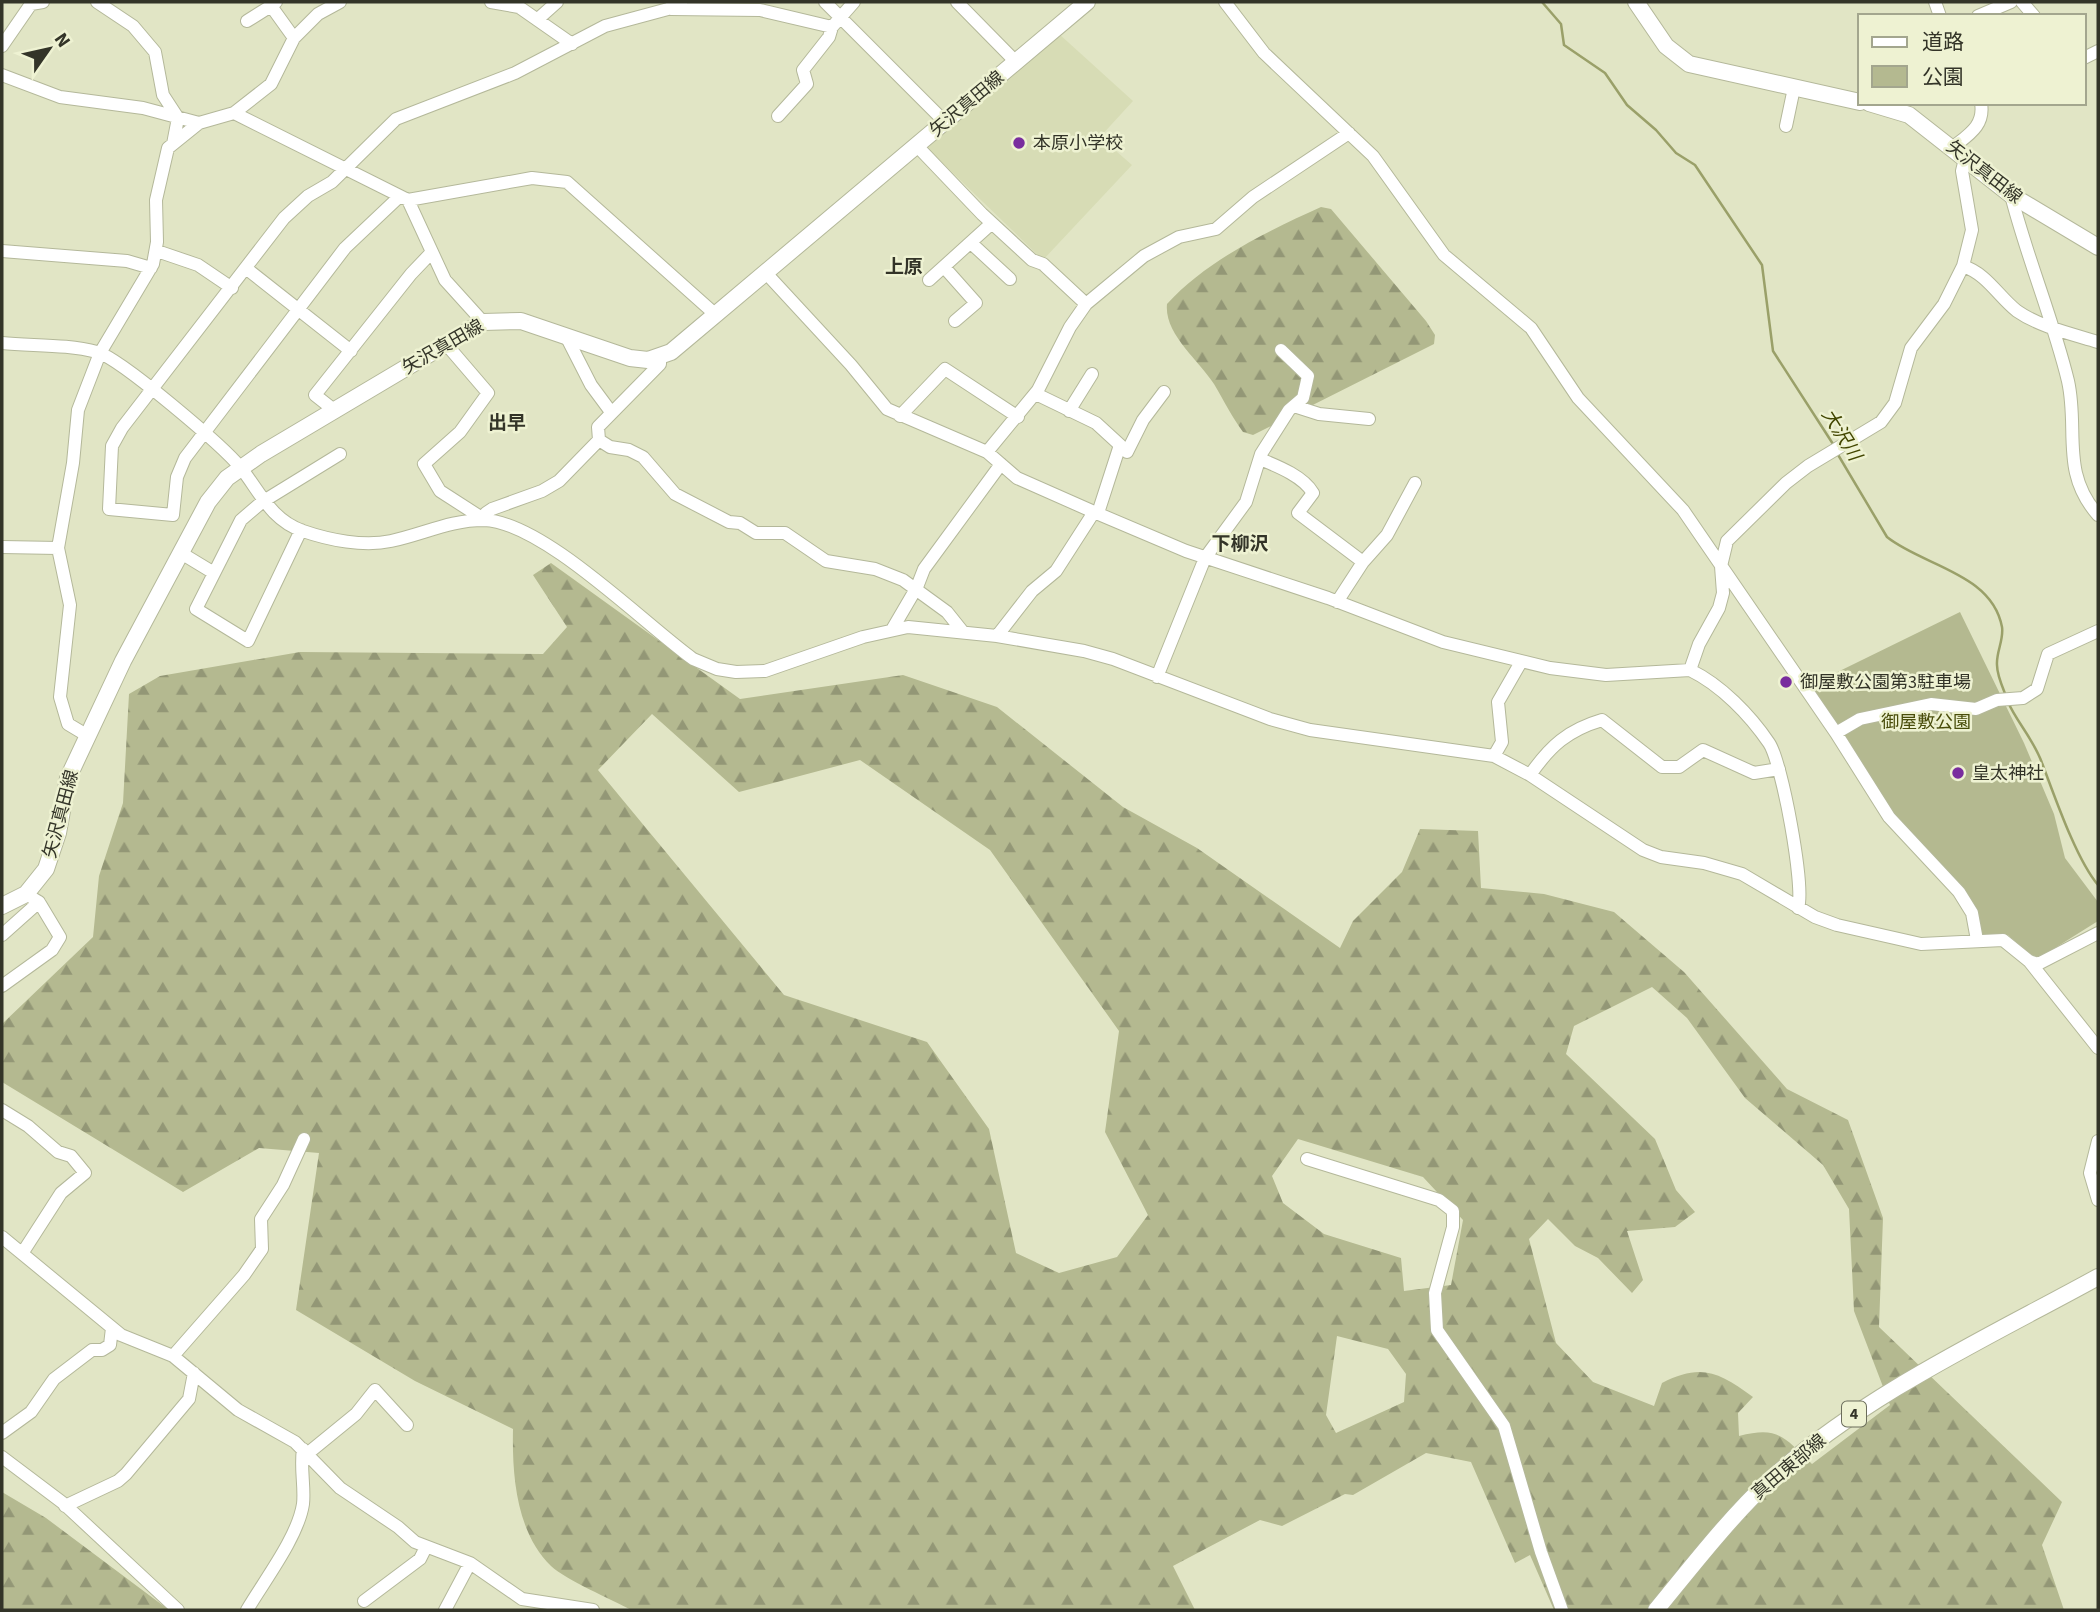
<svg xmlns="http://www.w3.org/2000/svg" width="2100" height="1612" viewBox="0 0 2100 1612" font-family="'Source Sans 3','Noto Sans JP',sans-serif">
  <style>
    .built { fill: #d7dcb5 }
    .forest { fill: url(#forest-firs); fill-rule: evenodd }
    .green { fill: #b4b990 }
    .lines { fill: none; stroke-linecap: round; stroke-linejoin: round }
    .stream { stroke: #9aa069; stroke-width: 2.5 }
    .minor-casing { stroke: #b4b89a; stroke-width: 14 }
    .major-casing { stroke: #b4b89a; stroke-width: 18 }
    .minor { stroke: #fff; stroke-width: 12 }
    .major { stroke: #fff; stroke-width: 16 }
    .poi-dot { fill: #792d9e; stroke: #eef2d2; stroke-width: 2.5 }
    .labels { text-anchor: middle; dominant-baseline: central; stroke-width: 5; stroke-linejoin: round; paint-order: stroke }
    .shield { fill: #eef2d2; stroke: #6b6d5b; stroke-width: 2 }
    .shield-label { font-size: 16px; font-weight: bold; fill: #333428 }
    .street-label { font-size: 18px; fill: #333428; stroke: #eef2d2 }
    .poi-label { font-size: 18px; fill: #333428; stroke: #eef2d2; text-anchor: start }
    .park-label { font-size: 18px; fill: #494d0b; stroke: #eef2d2 }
    .neighbourhood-label { font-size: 19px; font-weight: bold; fill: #333428; stroke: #eef2d2 }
    .water-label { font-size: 19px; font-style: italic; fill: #424600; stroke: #eef2d2 }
  </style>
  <defs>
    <pattern id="forest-firs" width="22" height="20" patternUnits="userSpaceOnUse" patternTransform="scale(1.75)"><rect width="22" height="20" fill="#b4b990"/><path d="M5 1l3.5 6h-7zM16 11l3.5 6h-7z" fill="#939776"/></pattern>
  </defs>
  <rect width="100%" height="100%" fill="#e1e5c5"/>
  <path class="built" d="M1058 33 1133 101 1100 137 1132 165 1043 260 927 148Z"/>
  <path class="forest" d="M1321 207 1331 209 1426 321 1435 335 1434 344 1253 435 1243 432C1232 417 1224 401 1214 384 1199 360 1164 334 1167 304 1207 260 1268 231 1321 207Z
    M551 563 740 699 903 675 997 707 1123 807 1197 848 1340 948 1353 921 1402 872 1420 829 1478 831 1481 888 1544 894 1614 912 1684 972 1787 1089 1848 1120 1883 1218 1879 1327 2062 1502 2042 1545 2064 1610H1554L1530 1555 1515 1563 1471 1462 1426 1453 1353 1495 1345 1494 1282 1526 1260 1520 1173 1566 1195 1610H631C611 1599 566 1580 551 1566 516 1532 512 1475 513 1429L415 1381 296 1310 319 1153 259 1148 183 1192 2 1082V1024L93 937 99 876 123 803 129 694 160 676 300 652 543 654 567 627 533 575ZM652 714 739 792 860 760 990 850 1119 1031 1105 1132 1148 1215 1117 1257 1059 1273 1016 1253 989 1129 927 1042 784 995 598 770ZM1652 987 1687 1018 1745 1098 1823 1165 1849 1209 1854 1311 1890 1405 1812 1464C1784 1437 1779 1426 1739 1436L1738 1413 1753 1397C1719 1372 1701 1363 1662 1383L1654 1406 1593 1382 1556 1343 1529 1239 1548 1219 1575 1246 1598 1258 1632 1293 1643 1280 1627 1231 1675 1227 1695 1212 1676 1190 1655 1139 1566 1054 1574 1026ZM1298 1139 1423 1177 1463 1220 1451 1285 1404 1291 1401 1258 1324 1234 1283 1203 1272 1176ZM1337 1336 1388 1349 1406 1374 1404 1402 1336 1433 1326 1415Z
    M2 1492 46 1518 169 1610H2Z"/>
  <path class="green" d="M1960 612 2024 743 2054 814 2065 858 2098 902V921L2039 958 2028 953 2008 935 1980 934 1973 902 1891 813 1811 685Z"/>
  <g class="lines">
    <path class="stream" d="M1542 2 1561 24 1564 45 1605 73 1627 105 1656 130 1676 153 1695 165 1762 265 1773 351 1833 444
      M1837 453 1887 537C1923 566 1992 573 2002 627 2004 640 1996 652 1997 665 1997 675 2002 686 2006 696
      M2008 702C2016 721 2034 740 2042 763 2055 797 2076 859 2098 885"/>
    <g class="minor-casing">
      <path id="minor" d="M97 2 133 26 155 52 163 95 178 118 173 144
        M276 2 271 6 294 38
        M491 2 519 7 572 44
        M825 2 944 121
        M957 2 1017 63
        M1225 2 1264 53 1373 156 1444 255 1531 328 1578 398 1683 510 1836 733 1889 817 1959 892 1972 913 1977 940
        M1935 2 1940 16
        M2022 2 2034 16
        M671 9 760 10 832 27 854 2
        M1978 16 2011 2
        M538 19 557 2
        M247 21 271 6
        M2 46 31 4 43 2
        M2084 58 2098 51
        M2 75 60 97 143 108 199 123
        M234 113 408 200 532 178 567 182 716 315
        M778 116 807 84 803 70 829 37 832 27
        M1786 126 1794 88
        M917 146 982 214 1032 260 1043 264 1086 304
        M1952 148C1968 135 1985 126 1981 103
        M2011 195C2027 258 2053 319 2068 381 2079 430 2060 472 2098 515
        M399 197 345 248 185 458 177 477 173 515 109 509 112 446 122 428 284 218 308 196 332 182 396 119 515 73 605 26 668 9 681 2
        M408 200 445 280 483 322
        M971 243 1010 279
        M2 251 127 261 151 268
        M157 251 198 265 232 288
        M1963 266C1987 274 1998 296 2017 311 2040 327 2072 334 2098 342
        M944 267 976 303 955 321
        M247 269 351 351
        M765 272 851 365 887 409 987 452 1017 478 1094 512 1186 551 1328 598 1443 642 1550 668 1606 675 1690 670C1721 685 1750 715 1769 743 1782 762 1805 887 1798 908
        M929 280 992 223
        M566 336 591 385 611 412
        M2 343C32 346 67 344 97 352 121 359 223 446 241 468 260 492 271 520 303 531 329 540 364 547 391 541 424 534 450 520 484 520 543 522 642 622 693 659L717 669 736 672 765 671 863 637 908 627 997 636 1084 651 1113 659 1270 719 1310 730 1494 756 1530 775 1643 850 1661 857 1704 863 1742 874 1815 917 1837 925 1921 944 2003 940 2029 961 2038 964 2098 933
        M446 344 488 393 460 432 424 464 440 491 485 520 486 513 492 509 542 491 559 481 599 440 598 427 660 364V358
        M1036 394 1096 423 1120 445 1098 513
        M1294 406 1319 414 1369 419
        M334 410 315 395 411 274 431 253
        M1069 411 1092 374
        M900 416 945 369 1018 417
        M599 440 610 447 629 450 643 457 675 494 729 522 740 523 756 533H785L826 561 875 569 903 580 947 612 963 632
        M1120 445 1127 452 1143 420 1164 392
        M987 452 1038 390 1070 327 1086 304 1144 256 1179 237 1216 229 1253 197 1349 133
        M1260 459C1277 466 1303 476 1313 493L1298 513 1363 562
        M301 530 248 641 196 609 241 520 262 502 340 454
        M2 547 58 548
        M181 553 214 573
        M1337 602 1363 562 1387 535 1415 483
        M893 628 917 587 924 569 1001 464
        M997 636 1032 591 1056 571 1094 512
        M1690 670 1699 644 1719 608 1723 593 1721 566 1727 541 1786 483 1808 466 1881 422 1895 403 1911 348 1944 304 1963 266 1972 230 1962 171 1965 159
        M1157 677 1205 558 1246 502 1261 454 1289 410 1303 398 1308 376 1281 350
        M1836 733 1860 719 1931 704 1976 709 1997 700 2023 698 2037 689 2048 654 2098 631
        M88 736 68 724 60 697 70 605 58 548 73 463 78 410 100 353 153 264 157 242 156 200 168 148 199 123 234 113 271 84 294 38 318 14 340 2
        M1494 756 1502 742 1498 702 1521 662
        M1530 775C1550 746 1568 730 1602 720L1662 767H1679L1703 750 1754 773 1779 769
        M2 935 39 902
        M2029 961 2098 1048
        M2 986 52 950 60 937 39 902 26 894
        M2 1110 28 1126 58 1152 71 1156 85 1173 61 1193 23 1252
        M2098 1141 2090 1173 2098 1200
        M1307 1159 1439 1200 1453 1211V1227L1435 1293 1437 1330 1504 1426 1541 1552 1562 1610
        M2 1237 121 1335 173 1356 238 1410 295 1442 340 1488 398 1527 415 1542 470 1563 522 1599 593 1610
        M173 1356 244 1275 262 1249 261 1219 283 1185 304 1139
        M2 1433 31 1412 54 1379 92 1350H102L110 1345 112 1328
        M307 1454 356 1414 375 1390 407 1425
        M2 1457 63 1503 178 1610
        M65 1506 118 1481 126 1474 189 1399 194 1373
        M364 1601 420 1559 426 1547
        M247 1610C264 1581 298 1537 303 1504 305 1487 300 1468 303 1449
        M445 1610 470 1563"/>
    </g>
    <g class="major-casing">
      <path id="major" d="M1636 2 1666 46 1689 64 1860 102
        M1869 103 1909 115 2011 195 2098 247
        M2 906 26 894 46 869 58 833 68 778 123 661 208 502 227 478 261 454 483 322 521 321 630 358 648 360 671 352 1087 2
        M1656 1610C1693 1565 1729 1518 1772 1478 1867 1393 1987 1338 2098 1277"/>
    </g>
    <use href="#minor" class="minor"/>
    <use href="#major" class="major"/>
  </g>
  <g class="poi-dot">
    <circle cx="1019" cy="143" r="7"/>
    <circle cx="1786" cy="682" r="7"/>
    <circle cx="1958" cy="773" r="7"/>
  </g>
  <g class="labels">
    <rect class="shield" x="1842" y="1401.5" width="24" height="25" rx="5"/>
    <g class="shield-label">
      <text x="1854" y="1414">4</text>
    </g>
    <g class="street-label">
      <text transform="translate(967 104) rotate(-40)">矢沢真田線</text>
      <text transform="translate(1984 172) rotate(38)">矢沢真田線</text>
      <text transform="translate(443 347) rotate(-30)">矢沢真田線</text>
      <text transform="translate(61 814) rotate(-75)">矢沢真田線</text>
      <text transform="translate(1789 1467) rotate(-40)">真田東部線</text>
    </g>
    <g class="poi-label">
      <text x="1033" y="143">本原小学校</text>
      <text x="1800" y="682">御屋敷公園第3駐車場</text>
      <text x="1972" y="773">皇太神社</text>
    </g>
    <g class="park-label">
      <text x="1926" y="722">御屋敷公園</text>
    </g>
    <g class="neighbourhood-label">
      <text x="904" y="267">上原</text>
      <text x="507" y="423">出早</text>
      <text x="1240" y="544">下柳沢</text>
    </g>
    <g class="water-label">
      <text transform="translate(1841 435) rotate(58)">大沢川</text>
    </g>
  </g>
  <rect width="2100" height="1612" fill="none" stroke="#333428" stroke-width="7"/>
  <rect x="1858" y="14" width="228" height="91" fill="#eef2d2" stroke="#a3a68e" stroke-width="2"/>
  <rect x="1872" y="37" width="35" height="10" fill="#ffffff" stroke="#a3a68e" stroke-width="2"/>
  <text x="1922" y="49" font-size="21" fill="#333428">道路</text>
  <rect x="1872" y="66" width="35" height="21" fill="#b4b990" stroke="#a3a68e" stroke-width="2"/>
  <text x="1922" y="84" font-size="21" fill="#333428">公園</text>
  <g transform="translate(49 49) rotate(56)" stroke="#eef2d2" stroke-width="5" paint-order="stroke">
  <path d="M0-5L12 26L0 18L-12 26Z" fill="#333428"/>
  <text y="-10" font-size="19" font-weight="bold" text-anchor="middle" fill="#333428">N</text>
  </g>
</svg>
